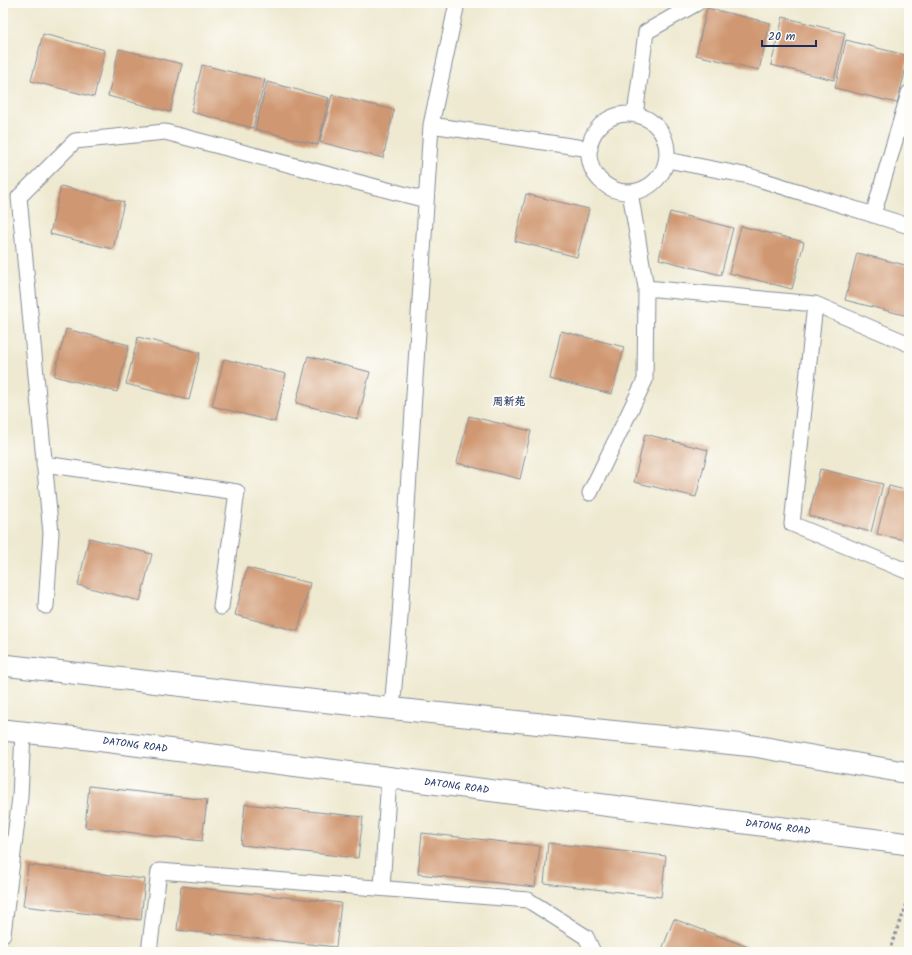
<svg xmlns="http://www.w3.org/2000/svg" width="912" height="955" viewBox="0 0 912 955" font-family="Kalam,'LXGW WenKai TC',sans-serif">
  <style>
    .building { fill: #d09872 }
    .lines { fill: none; stroke-linecap: round; stroke-linejoin: round }
    .street-casing { stroke: #848c97; stroke-width: 17 }
    .secondary-casing { stroke: #848c97; stroke-width: 23 }
    .path { stroke: #848c97; stroke-width: 2.5; stroke-dasharray: 3 3; stroke-linecap: butt }
    .street { stroke: #fff; stroke-width: 15 }
    .secondary { stroke: #fff; stroke-width: 21 }
    .labels { text-anchor: middle; dominant-baseline: central; stroke-width: 4; stroke-linejoin: round; paint-order: stroke }
    .street-label { font-size: 10px; fill: #1b2f5e; stroke: #fdfcf7 }
    .neighbourhood-label { font-size: 11px; font-weight: bold; fill: #1b2f5e; stroke: #fdfcf7 }
  </style>
  <rect width="100%" height="100%" fill="#fdfcf7"/>
  <filter id="ink" filterUnits="userSpaceOnUse"><feTurbulence type="fractalNoise" baseFrequency=".025" numOctaves="2"/><feDisplacementMap in="SourceGraphic" scale="8" xChannelSelector="R" yChannelSelector="G"/><feConvolveMatrix kernelMatrix="1 2 1 2 8 2 1 2 1" color-interpolation-filters="sRGB"/></filter>
  <filter id="wash" filterUnits="userSpaceOnUse"><feTurbulence type="fractalNoise" baseFrequency=".012" numOctaves="4" result="noise"/><feDisplacementMap in="SourceGraphic" scale="16" xChannelSelector="R" yChannelSelector="G"/><feGaussianBlur stdDeviation="0.9" result="paint"/><feColorMatrix in="noise" values="0 0 0 0 0 0 0 0 0 0 0 0 0 0 0 0 0 1.4 0 .05"/><feComposite in="paint" operator="in"/></filter>
  <g filter="url(#wash)">
    <rect width="100%" height="100%" fill="#eee9d0"/>
    <g id="blocks">
      <path class="building" d="M707 8 770 23 759 70 696 55Z
        M783 17 845 33 834 80 771 65Z
        M43 34 105 50 94 97 31 81Z
        M846 40 909 56 897 103 835 88Z
        M119 49 182 64 170 112 108 96Z
        M202 65 265 80 253 128 191 112Z
        M267 82 329 98 318 145 255 129Z
        M332 95 394 110 383 158 320 142Z
        M61 186 124 202 113 249 50 234Z
        M526 194 589 209 577 257 515 241Z
        M670 212 733 228 721 275 659 259Z
        M741 226 804 242 792 289 729 273Z
        M857 253 909 266V311L908 316 845 300Z
        M66 329 129 345 117 392 54 376Z
        M561 331 624 347 612 394 550 379Z
        M138 337 200 353 189 400 126 384Z
        M308 356 370 372 358 419 296 403Z
        M224 359 286 374 275 422 212 406Z
        M469 416 531 431 520 479 457 463Z
        M645 434 708 450 696 497 634 482Z
        M820 469 883 484 871 532 809 516Z
        M889 486 909 491V541L877 534Z
        M89 538 152 554 140 601 78 585Z
        M247 568 310 583 298 631 235 615Z
        M89 786 207 800 202 841 85 827Z
        M245 804 363 817 358 858 241 845Z
        M422 833 540 846 535 887 418 874Z
        M548 843 666 856 661 897 544 883Z
        M28 865 145 879 141 920 23 906Z
        M181 886 341 903 336 947 177 930Z
        M674 919 761 952H661Z"/>
    </g>
  </g>
  <g filter="url(#ink)">
    <use href="#blocks" fill-opacity="0" stroke="#848c97" stroke-width="1"/>
    <g class="lines">
      <g class="street-casing">
        <path id="street" d="M589 153a39 39 0 1 1 78 0a39 39 0 1 1-78 0Z
          M635 115 646 32 697 3
          M431 125 457 3
          M667 160 749 176 909 226
          M873 215 909 93
          M646 288 815 304 909 344
          M815 304 792 524 909 572
          M44 464 237 492 221 607
          M590 493 645 380 646 288 630 192
          M46 606 51 533 19 197 75 141 165 132 426 200
          M392 709 400 617 431 125 590 149
          M382 888 389 777
          M3 934 20 797 23 732
          M149 952 159 871 528 900 586 937 593 952"/>
      </g>
      <g class="secondary-casing">
        <g id="secondary">
          <path d="M3 665 290 698 754 746 909 773"/>
          <path id="s1" d="M3 730 88 739 909 844"/>
        </g>
      </g>
      <path class="path" d="M889 952 909 897"/>
      <use href="#street" class="street"/>
      <use href="#secondary" class="secondary"/>
    </g>
  </g>
  <g class="labels">
    <g class="street-label">
      <text stroke="none"><textPath href="#s1" startOffset="133">DATONG ROAD</textPath></text>
      <text stroke="none"><textPath href="#s1" startOffset="457">DATONG ROAD</textPath></text>
      <text stroke="none"><textPath href="#s1" startOffset="781">DATONG ROAD</textPath></text>
    </g>
    <g class="neighbourhood-label">
      <text x="509" y="402">周新苑</text>
    </g>
  </g>
  <rect width="912" height="955" fill="none" stroke="#fdfcf7" stroke-width="16"/>
  <path d="M762 40v6h54v-6" fill="none" stroke="#1b2f5e" stroke-width="2"/>
  <text x="768" y="40" font-size="12" fill="#1b2f5e" stroke="#fdfcf7" stroke-width="3" paint-order="stroke">20 m</text>
</svg>
